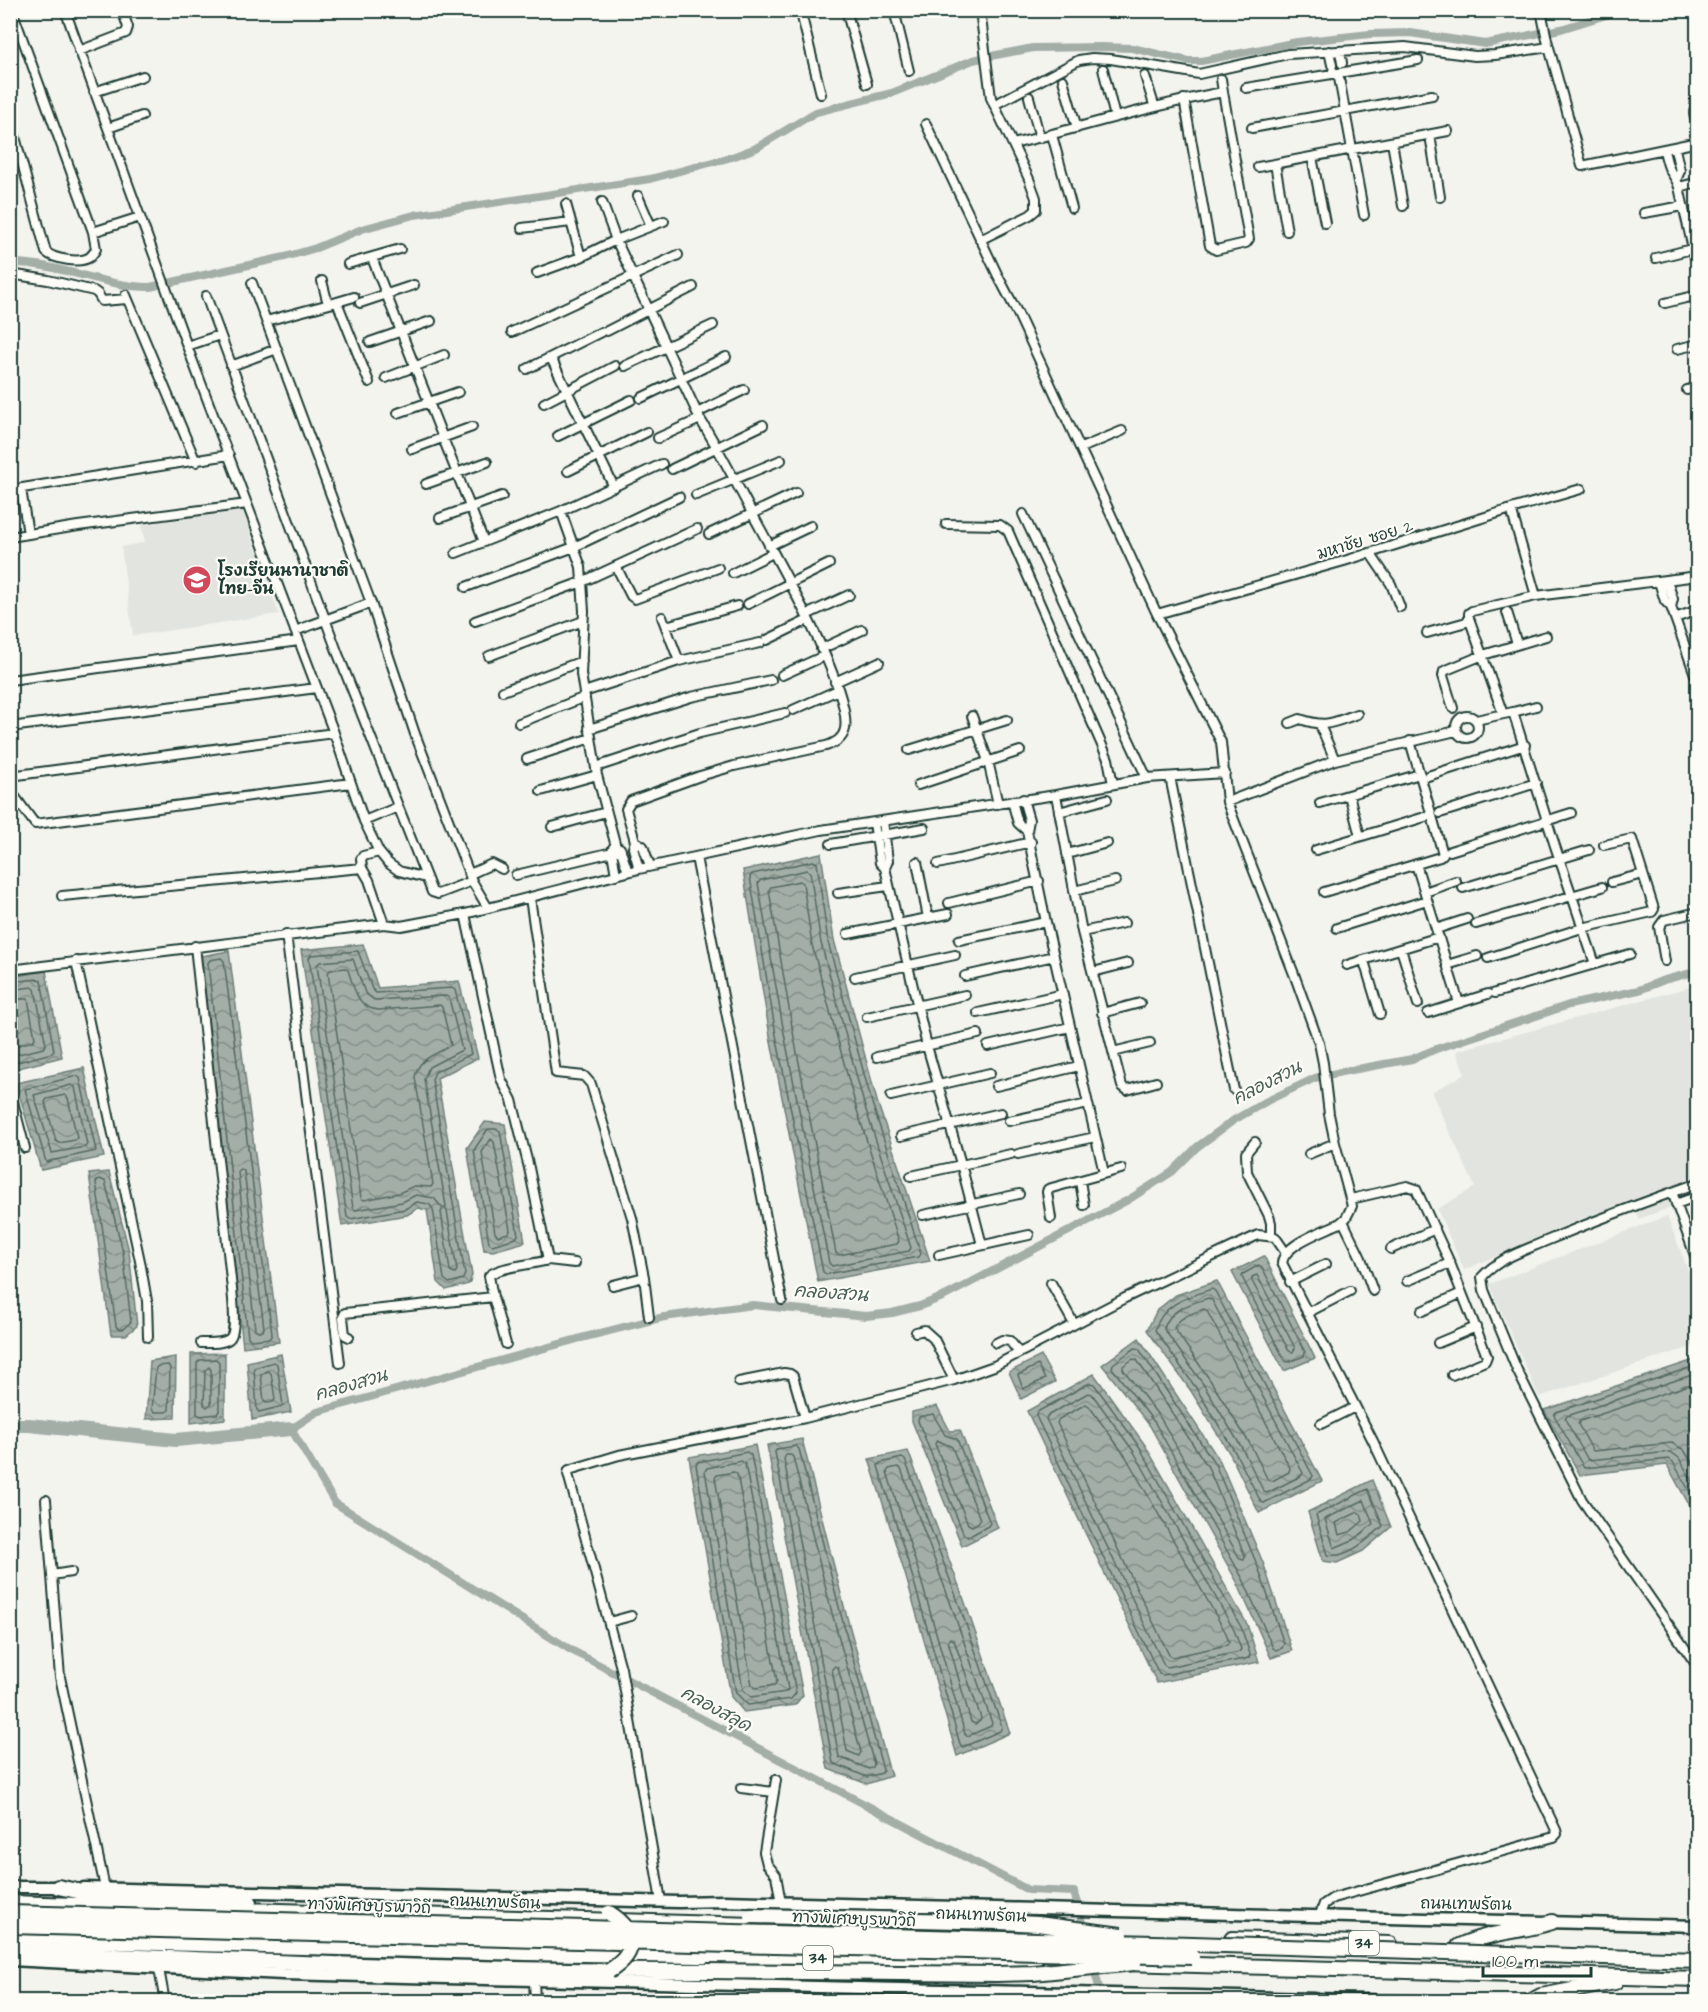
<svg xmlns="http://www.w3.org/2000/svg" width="1708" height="2012" viewBox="0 0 1708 2012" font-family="'Architects Daughter','Playpen Sans Thai',sans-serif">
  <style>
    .built { fill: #e2e5df }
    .water { fill: url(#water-waves); stroke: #6e8179; stroke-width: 1.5 }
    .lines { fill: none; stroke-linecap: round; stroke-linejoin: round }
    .shore { stroke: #546a62; stroke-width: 1.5 }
    .canal { stroke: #a3aea7; stroke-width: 8 }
    .river { stroke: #a3aea7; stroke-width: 14 }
    .street-casing { stroke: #1f3d34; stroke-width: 12 }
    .secondary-casing { stroke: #1f3d34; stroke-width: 15 }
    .highway-casing { stroke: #1f3d34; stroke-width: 18 }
    .street { stroke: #fdfcf7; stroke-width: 8 }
    .secondary { stroke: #fdfcf7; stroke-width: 10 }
    .highway { stroke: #fdfcf7; stroke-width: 14 }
    .highway-bridge-casing { stroke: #1f3d34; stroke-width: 18; stroke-linecap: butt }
    .highway-bridge { stroke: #fdfcf7; stroke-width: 14 }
    .labels { text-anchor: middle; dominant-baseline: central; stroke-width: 4.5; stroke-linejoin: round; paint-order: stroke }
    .shield { fill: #fdfcf7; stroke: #62766e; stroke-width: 1.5 }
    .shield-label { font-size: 15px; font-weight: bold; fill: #1f3d34 }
    .street-label { font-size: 16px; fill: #1f3d34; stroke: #fdfcf7 }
    .poi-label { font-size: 16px; font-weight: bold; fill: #1f3d34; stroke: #fdfcf7; text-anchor: start }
    .water-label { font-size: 18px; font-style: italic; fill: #475f56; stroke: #fdfcf7 }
  </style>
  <defs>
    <pattern id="water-waves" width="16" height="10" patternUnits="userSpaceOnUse" patternTransform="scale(1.5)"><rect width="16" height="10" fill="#a3aea7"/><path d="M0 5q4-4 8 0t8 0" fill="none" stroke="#848f89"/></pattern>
  </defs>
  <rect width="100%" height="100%" fill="#f4f4ef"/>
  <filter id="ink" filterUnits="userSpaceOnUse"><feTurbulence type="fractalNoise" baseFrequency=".0167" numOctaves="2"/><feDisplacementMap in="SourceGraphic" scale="12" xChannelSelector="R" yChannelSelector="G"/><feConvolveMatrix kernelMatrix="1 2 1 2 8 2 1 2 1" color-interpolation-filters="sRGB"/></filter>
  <g filter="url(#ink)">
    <path class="built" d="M242 509 279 614 133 636 121 547 145 542 141 525Z
      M1697 985V1198L1639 1219 1636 1211 1592 1229 1586 1217 1464 1270 1437 1209 1475 1187 1431 1092 1465 1074 1456 1051Z
      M1667 1216 1697 1293V1345L1539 1397 1489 1284Z"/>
    <path class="water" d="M821 853 834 940 877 1101 930 1261 818 1282 770 1036 743 870Z
      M363 944 378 988 459 981 478 1058 437 1078 472 1275 469 1284 446 1290 438 1282 427 1210 418 1208 407 1215 342 1226 301 950Z
      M229 951 279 1342 243 1347 201 956Z
      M46 971 62 1057 11 1070V977Z
      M84 1068 104 1157 41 1170 16 1083Z
      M485 1122 505 1124 525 1242 493 1251 484 1250 467 1148Z
      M109 1172 129 1251 137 1326 126 1335H111L89 1174Z
      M1264 1256 1315 1358 1284 1371 1232 1272Z
      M1217 1281 1322 1481 1259 1513 1230 1454 1191 1391 1147 1330 1157 1310 1176 1295Z
      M1139 1338 1220 1461 1264 1565 1292 1651 1271 1658 1237 1582 1150 1426 1102 1365Z
      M225 1353V1419L191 1423V1354Z
      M281 1354 291 1412 252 1420 247 1362Z
      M1041 1356 1055 1382 1021 1399 1009 1372Z
      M176 1357 175 1418 146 1419 150 1361Z
      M1697 1359V1519L1667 1465 1580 1475 1544 1410Z
      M1094 1374 1145 1445 1247 1624 1259 1662 1157 1683 1027 1411Z
      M937 1406 950 1431 960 1430 998 1528 962 1546 912 1421V1412Z
      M802 1439 845 1610 891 1776 867 1784 828 1769 767 1445Z
      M755 1445 803 1695 795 1705 744 1712 731 1697 689 1457Z
      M908 1451 962 1594 1010 1733 957 1756 906 1577 869 1459Z
      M1372 1480 1391 1527 1363 1551 1337 1563 1323 1561 1308 1512Z"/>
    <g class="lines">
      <path class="shore" d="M813 861 817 863 828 942 872 1103 921 1254 918 1257 826 1274 823 1272 776 1035 750 877 752 874Z
        M807 870 810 872 821 943 864 1104 911 1248 909 1251 832 1266 829 1263 784 1033 758 883 761 880Z
        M800 881 803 883 812 945 856 1107 899 1241 897 1244 839 1255 836 1253 793 1032 769 890 771 887Z
        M358 951 372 989 376 993 452 988 455 990 471 1054 435 1072 432 1079 465 1274 463 1279 449 1283 444 1279 433 1209 429 1204 417 1202 405 1209 350 1219 347 1217 309 958 311 955Z
        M221 958 224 961 272 1334 270 1338 251 1340 248 1337 208 963 210 960Z
        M353 959 365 993 374 1000 446 996 449 998 462 1050 429 1067 424 1079 446 1206 445 1209 447 1211 457 1270 455 1273 450 1271 441 1212 443 1209 434 1198 416 1195 402 1202 356 1210 353 1208 317 965 320 962Z
        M345 968 348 970C354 988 357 1009 379 1010L440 1005 442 1007 451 1045C437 1055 419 1056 415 1077L433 1184 431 1187 414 1186 399 1193 364 1200 361 1198 328 973 330 970Z
        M10 982 38 979 41 980 54 1051 52 1053 10 1064
        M10 990 32 987 35 989 46 1045 44 1048 10 1056
        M10 999H28L35 1038 33 1041 10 1047
        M77 1076 80 1078 96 1151 46 1162 25 1089Z
        M71 1085 75 1087 87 1145 85 1147 52 1153 34 1095Z
        M65 1095 68 1098 77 1138 75 1140 59 1143 56 1141 45 1102 47 1099Z
        M488 1129H497L500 1131 518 1235 516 1238 492 1245 489 1243 474 1150Z
        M491 1139 494 1142 510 1230 508 1233 498 1236 495 1233 482 1152Z
        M240 1169 244 1171 264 1328 263 1331H258L255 1329 238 1172Z
        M99 1179 105 1181 123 1252 131 1322 123 1329H118L116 1326 96 1182Z
        M1259 1265 1262 1267 1305 1352 1304 1356 1289 1362 1285 1361 1242 1277 1243 1274Z
        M1257 1275 1295 1348 1293 1352 1289 1351 1252 1281V1277Z
        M1212 1289 1215 1291 1313 1476 1311 1479 1264 1503 1261 1502 1235 1452 1196 1388 1155 1330C1163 1303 1188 1297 1212 1289Z
        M1208 1298 1212 1300 1303 1473 1301 1476 1267 1493 1264 1492 1242 1448 1203 1384 1164 1329C1169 1309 1190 1304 1208 1298Z
        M1204 1309 1207 1311 1290 1468 1289 1472 1272 1481 1268 1480 1250 1444 1210 1380 1174 1328C1179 1317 1193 1313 1204 1309Z
        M1135 1348 1139 1349 1215 1464 1258 1567 1284 1644 1282 1648 1276 1650 1273 1648 1243 1579 1155 1423 1112 1368 1113 1364Z
        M1133 1359 1137 1360 1208 1467 1245 1556 1244 1560 1240 1559 1161 1419 1123 1369V1366Z
        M200 1360 216 1359 219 1362V1411L217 1414 200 1416 197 1414V1363Z
        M274 1362 277 1364 283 1406 259 1412 257 1410 254 1368Z
        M168 1365 170 1368 169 1410 166 1412H155L152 1409 156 1368 158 1366Z
        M1038 1365 1045 1379 1023 1389 1018 1375Z
        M1698 1365 1556 1412 1554 1415 1584 1468 1669 1459 1673 1462 1698 1506
        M209 1367 211 1370V1404L207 1407 204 1405 205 1370Z
        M268 1371 271 1373 275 1399 273 1402 266 1403 264 1401 261 1375Z
        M1698 1373 1567 1416 1565 1419 1588 1460 1671 1452 1679 1458 1698 1491
        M1698 1382 1580 1421 1578 1424 1593 1451 1672 1443 1684 1450 1698 1472
        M1090 1383 1094 1384 1140 1448 1241 1627 1250 1654 1249 1658 1163 1675 1159 1674 1036 1416 1037 1412Z
        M1088 1393 1092 1394 1134 1452 1234 1630 1241 1649 1239 1652 1167 1667 1164 1665 1046 1419 1047 1416Z
        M1086 1404 1089 1406 1126 1457 1226 1633 1229 1642 1227 1645 1172 1657 1169 1655 1057 1423 1059 1419Z
        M933 1414 945 1435 957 1439 990 1523 988 1526 968 1537 964 1535 918 1421 919 1417Z
        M937 1440 952 1447 980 1519 979 1522 972 1526 968 1524 935 1444Z
        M796 1446 799 1449 840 1611 883 1770 882 1773 867 1777 833 1763 775 1452 777 1449Z
        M747 1452 751 1455 796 1693 791 1699 748 1705 736 1693 696 1465 698 1462Z
        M786 1455H791L793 1457 832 1613 874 1764 873 1767 869 1769 839 1757 784 1459Z
        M902 1458 905 1460 956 1596 1002 1727 1000 1731 963 1747 960 1744 912 1575 878 1466 880 1463Z
        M741 1461 745 1464 788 1689 786 1692 751 1697 743 1690 705 1471 707 1468Z
        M898 1467 901 1469 949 1599 992 1723 991 1726 968 1736 965 1734 919 1573 887 1472 889 1469Z
        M734 1472 737 1474 777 1681 775 1685 755 1688 752 1685 715 1478 717 1475Z
        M1368 1489 1383 1526C1369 1538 1348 1559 1328 1555L1316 1515Z
        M1364 1500 1373 1524 1355 1539 1334 1548 1325 1519Z
        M1358 1512 1361 1514 1363 1521 1350 1532 1339 1535 1336 1523Z
        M950 1638 954 1640 981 1718 980 1721 975 1724 971 1722 948 1641Z
        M835 1666 838 1668 861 1752 859 1756 847 1751 832 1669Z"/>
      <path class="canal" d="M10 263C58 262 102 287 150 287L285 257 316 248 362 229 414 215 650 179 732 157 756 148 816 112 892 93 973 60 991 56 1033 48 1100 47 1132 48 1188 61H1201L1297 42 1370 34 1410 33 1485 44 1561 29 1622 10
        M1084 1930 1074 1892 1028 1890 571 1650 335 1503 291 1429 317 1412 581 1338 664 1317 753 1305 866 1316 892 1313 920 1306 945 1296 1128 1200 1172 1172 1197 1147 1234 1120 1267 1101 1315 1078 1341 1072 1412 1059 1436 1049 1569 1005 1639 990 1664 980 1698 971
        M1093 1965 1103 2002"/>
      <path class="river" d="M10 1425H29L176 1440 291 1429"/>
      <g class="street-casing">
        <path id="street" d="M65 10 187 346 334 733 364 821 379 852 388 863 399 871 426 878
          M807 10 802 17 821 94
          M846 10 867 84
          M894 10 909 71
          M980 10 991 98 1029 179 1036 198V210L1030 215 980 240
          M1541 10 1547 40 1582 166 1698 142
          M79 51 126 33 128 27 122 10
          M1329 51 1332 65
          M1340 51 1342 63
          M1103 69 1115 117
          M1333 71 1339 78 1364 215
          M1145 76 1154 105
          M1221 79 1223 92
          M1063 80 1077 128
          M1246 88 1418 60
          M94 92 143 76
          M1029 97 1040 138
          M1698 104C1691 110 1695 119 1698 126
          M994 105 1079 60 1092 58 1111 59 1199 74 1288 54 1405 47 1475 56 1495 55 1549 47
          M10 118 46 252C54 259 80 264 90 257 91 256 95 251 96 249L93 232 12 10
          M926 124 998 276 1017 312 1157 614 1221 742 1227 802 1294 974 1319 1043 1323 1063 1329 1114 1335 1143 1352 1206 1346 1218 1340 1223C1324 1231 1284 1244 1282 1263L1373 1441 1556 1830 1557 1834 1554 1837 1333 1898 1324 1904 1319 1917
          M108 128 142 116
          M1252 128 1432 95
          M1052 135 1072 208
          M1430 135 1440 197
          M1392 142 1403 206
          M1013 144C1083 127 1152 105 1223 92L1249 239 1246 243 1216 250 1210 246 1184 99
          M1675 149 1680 171 1677 178
          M1664 151C1666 157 1667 166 1671 172 1675 178 1677 180 1679 187
          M1312 157 1325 223
          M1275 164 1287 231
          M1258 167 1448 131
          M1698 182 1679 187 1698 271
          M638 196 651 226
          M602 202 616 240 700 419C722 454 740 491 760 528 780 565 852 691 845 729 843 739 835 743 826 746L734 766 700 776 631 801 626 809 635 841
          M566 204 581 257
          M1644 213 1683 206
          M522 228 571 222
          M93 232 140 217
          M372 258 484 542
          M1656 258 1692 249
          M348 264 400 249
          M537 273 581 257 616 240 664 221
          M10 274 48 280 94 291 98 294 102 301 127 299
          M322 281 328 304
          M252 283 371 603 415 734 472 881 488 908
          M126 295 196 462
          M206 296 338 654 432 892 438 894 472 881
          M337 302 354 297
          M360 303 414 285
          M1665 303 1698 295
          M266 321 337 302 369 382
          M607 331 693 287
          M512 332 678 255
          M370 342 431 321
          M187 346 220 335
          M1677 349 1698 344
          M551 358 614 487
          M231 366 277 349
          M625 366 713 325
          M527 369 601 332
          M386 378 444 355
          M1687 390 1698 387
          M641 398 726 357
          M544 403 615 366
          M398 413 458 392
          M697 413 744 390
          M1696 431H1698
          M558 436 631 400
          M658 438 700 419
          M1081 448 1122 431
          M412 449 472 427
          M672 469 763 425
          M568 471 647 432
          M426 484 487 462
          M21 489 28 534
          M10 490 229 455
          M696 495 781 460
          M1511 509 1536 596
          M561 511 581 567 584 611 581 674 597 775 615 843
          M1023 514 1147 778
          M440 518 502 496
          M946 524 1000 525 1008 531 1108 759 1113 784
          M709 534 796 493
          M10 537 78 526 247 504
          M769 546 811 526
          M456 553 561 511 662 464
          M1370 553 1391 584 1400 607
          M616 566 631 596 635 599 718 568
          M733 573 773 553
          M1667 581 1673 599 1671 607
          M1659 582 1665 601 1671 607 1698 683
          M466 587 574 547 679 497
          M748 604 829 564
          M1507 612 1517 644
          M1157 614 1344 561 1511 509 1581 489
          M806 615 849 595
          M662 617 679 661
          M1675 618 1698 610
          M475 621 582 582 697 529
          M666 626 737 606
          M295 631 371 603
          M1427 633 1470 621
          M767 640 808 620
          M821 649 862 630
          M489 656 583 621
          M782 675 824 656
          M10 680 299 641
          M835 682 879 662
          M503 691 582 661
          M584 692 679 661 760 643
          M1453 708 1443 676 1444 671 1483 655 1546 636
          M793 710 838 690
          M1513 712 1536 706
          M1503 714 1469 618V613L1472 611 1536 596 1698 576
          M1456 727a11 11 0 1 1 22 0a11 11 0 1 1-22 0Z
          M972 716 988 761 998 804
          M1476 720 1513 712 1555 846 1595 964 1630 954
          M519 723 585 697
          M1290 723 1300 719C1327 728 1331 723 1357 714
          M1320 725 1335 760
          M10 727 317 688
          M589 729 691 697 771 680
          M909 750 1007 720
          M527 759 591 738
          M596 767 700 733 785 713
          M10 776 334 733
          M1428 776 1525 745
          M1170 777 1234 1090
          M918 785 1020 751
          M10 790 35 824 351 783
          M541 791 597 775
          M1056 795 1082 932 1122 1086 1127 1090 1156 1082
          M1349 795 1360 836
          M1012 801 1018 823 1027 831 1029 820 1023 799
          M1227 802 1335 760 1456 731
          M1320 803 1420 774
          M1059 812 1107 799
          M1440 813 1536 783
          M364 821 398 807
          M883 821 888 861 885 868
          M874 823 880 863 885 868 927 1046 961 1164 982 1245
          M552 827 606 812
          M1027 831 1046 922 1104 1173
          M831 844 924 828
          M613 848 612 852 616 875
          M620 848 628 872
          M1316 850 1425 817
          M1450 851 1571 813
          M379 852 363 856 361 859 362 868 369 880 384 924 401 926 465 914 639 869 821 830 1056 795 1147 778 1225 773
          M1067 854 1107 843
          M696 857 782 1300
          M917 862 928 918
          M938 864 1031 842
          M1416 864 1459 1003
          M639 869 633 848 635 841 643 846 650 866
          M470 874 492 864 502 869
          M516 875 621 850
          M1612 882 1643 874
          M1463 888 1589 850
          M1074 891 1115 881
          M1324 892 1440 857 1443 854 1410 741
          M1425 892 1456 881
          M838 893 888 886
          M62 896 362 868
          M530 898 556 1073 584 1076 591 1084 632 1218 644 1277 649 1317
          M949 903 1039 881
          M465 914 501 1079 512 1100 529 1168 548 1260C533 1265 499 1266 489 1276L493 1297 506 1344
          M1476 924 1602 887
          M1337 928 1427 900
          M1436 929 1467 919
          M1082 932 1124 923
          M286 934 340 1363
          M848 934 948 914
          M959 940 1046 922
          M195 946 232 1289C233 1299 237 1334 229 1339 222 1344 209 1343 201 1343
          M1401 949 1418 1004
          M1488 958 1582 928 1652 912 1654 909 1632 839 1604 845
          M76 961 140 1261 147 1301 148 1337
          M1364 961 1380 1014
          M1665 961 1659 927 1664 920 1698 912
          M1347 965 1439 937
          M1447 965 1477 956
          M10 970 384 924
          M1093 972 1128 963
          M965 976 1054 956
          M855 977 955 955
          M1495 993 1595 964
          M978 1013 1063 994
          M1102 1013 1140 1003
          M1428 1013 1488 994
          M867 1017 965 995
          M988 1046 1070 1027
          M1113 1052 1150 1043
          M877 1057 978 1034
          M996 1086 1079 1066
          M10 1090 25 1148
          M891 1096 990 1073
          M1009 1121 1088 1104
          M901 1136 1001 1113
          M1255 1142 1246 1153 1247 1172 1269 1216 1271 1223V1236
          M1018 1154 1095 1137
          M1309 1154 1335 1143
          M911 1176 1011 1154
          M1080 1181 1084 1205
          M1698 1183C1647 1201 1596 1220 1546 1241 1523 1251 1499 1258 1482 1277L1484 1290 1517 1370 1582 1500 1698 1667
          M1672 1192 1698 1264
          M1351 1199 1407 1186 1416 1189 1450 1263 1487 1356 1485 1361 1452 1375
          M1676 1204 1698 1196
          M923 1215 1019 1194
          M1051 1218 1047 1192 1048 1189 1121 1169
          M1343 1221 1361 1258 1373 1291
          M1391 1249 1435 1229
          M939 1255 1029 1235
          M548 1260 575 1263
          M1407 1281 1450 1263
          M1290 1282 1326 1264
          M1051 1283 1074 1324
          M613 1285 644 1277
          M1422 1311 1462 1293
          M1307 1313 1350 1291
          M916 1332 924 1330 934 1339 954 1380
          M349 1337 345 1335 343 1317 345 1313 493 1297
          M996 1343 1002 1340 1010 1341 1019 1353
          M1438 1343 1476 1327
          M739 1382 784 1373 790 1374 793 1376 805 1418
          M1321 1424 1355 1407
          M46 1500 60 1677 105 1888
          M52 1575 71 1572
          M609 1622 631 1616
          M776 1780 764 1852 767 1864 776 1875 781 1903
          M741 1788 774 1792
          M661 1901 621 1668 568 1474 569 1470 619 1455 805 1418 954 1380 994 1366 1125 1298 1258 1235 1275 1237 1286 1253
          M159 1969 165 2002
          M534 1980 535 2002
          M976 2002 981 1992
          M1031 2002 1033 1992"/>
      </g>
      <g class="secondary-casing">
        <path id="secondary" d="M10 1887H66
          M84 1888 679 1902 724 1901 1698 1926
          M10 1960 283 1974 1442 2002"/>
      </g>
      <g class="highway-casing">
        <path id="highway" d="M58 1887 97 1895 249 1901
          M10 1903 1024 1933
          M10 1939 526 1953 1088 1963
          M1232 1939 1390 1944
          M1459 1946C1488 1932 1521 1932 1552 1922
          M10 1952C243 1961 475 1971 707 1971
          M1122 1963 1698 1979
          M1530 2002 1541 1996 1615 1982"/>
      </g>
      <use href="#street" class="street"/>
      <use href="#secondary" class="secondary"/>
      <use href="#highway" class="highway"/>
      <g class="highway-bridge-casing">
        <path id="highway-bridge" d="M10 1913 1193 1944 1698 1960
          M609 1913C638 1931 638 1953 609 1971
          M752 1916 999 1922 1038 1924 1121 1935
          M10 1926 1192 1957
          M707 1971 997 1974 1033 1973 1134 1963"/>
      </g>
      <use href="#highway-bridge" class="highway-bridge"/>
    </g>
  </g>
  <defs>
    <g id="school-disc" transform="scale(1.5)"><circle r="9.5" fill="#d1495b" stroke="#fdfcf7"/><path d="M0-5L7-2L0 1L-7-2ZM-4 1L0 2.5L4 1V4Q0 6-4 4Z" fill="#fff"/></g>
  </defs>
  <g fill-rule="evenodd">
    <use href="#school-disc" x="197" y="580"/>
  </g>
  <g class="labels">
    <g class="shield">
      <rect x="1349" y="1931" width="30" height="24" rx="4.5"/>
      <rect x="803" y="1946" width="30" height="24" rx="4.5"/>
    </g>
    <g class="shield-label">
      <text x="1364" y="1943">34</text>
      <text x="818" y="1958">34</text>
    </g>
    <g class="street-label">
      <text transform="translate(1365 540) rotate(-17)">มหาชัย ซอย 2</text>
      <text transform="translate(495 1902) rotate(2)">ถนนเทพรัตน</text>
      <text transform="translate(1466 1904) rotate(1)">ถนนเทพรัตน</text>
      <text transform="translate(369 1906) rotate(2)">ทางพิเศษบูรพาวิถี</text>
      <text transform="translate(981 1915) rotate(2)">ถนนเทพรัตน</text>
      <text transform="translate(854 1919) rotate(2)">ทางพิเศษบูรพาวิถี</text>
    </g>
    <g class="poi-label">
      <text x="218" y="571">โรงเรียนนานาชาติ<tspan x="218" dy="18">ไทย-จีน</tspan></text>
    </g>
    <g class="water-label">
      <text transform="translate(1267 1083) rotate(-27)">คลองสวน</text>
      <text transform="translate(831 1293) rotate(4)">คลองสวน</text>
      <text transform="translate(351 1385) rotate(-16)">คลองสวน</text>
      <text transform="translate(716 1709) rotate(28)">คลองสลุด</text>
    </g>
  </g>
  <rect width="1708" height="2012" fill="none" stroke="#fdfcf7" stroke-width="36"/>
  <rect x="18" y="18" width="1672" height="1976" fill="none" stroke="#1f3d34" stroke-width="2" filter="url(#ink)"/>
  <path d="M1483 1967v9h108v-9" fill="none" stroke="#1f3d34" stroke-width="3"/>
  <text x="1492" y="1967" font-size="18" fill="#1f3d34" stroke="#fdfcf7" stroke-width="4.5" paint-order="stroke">100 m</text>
</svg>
